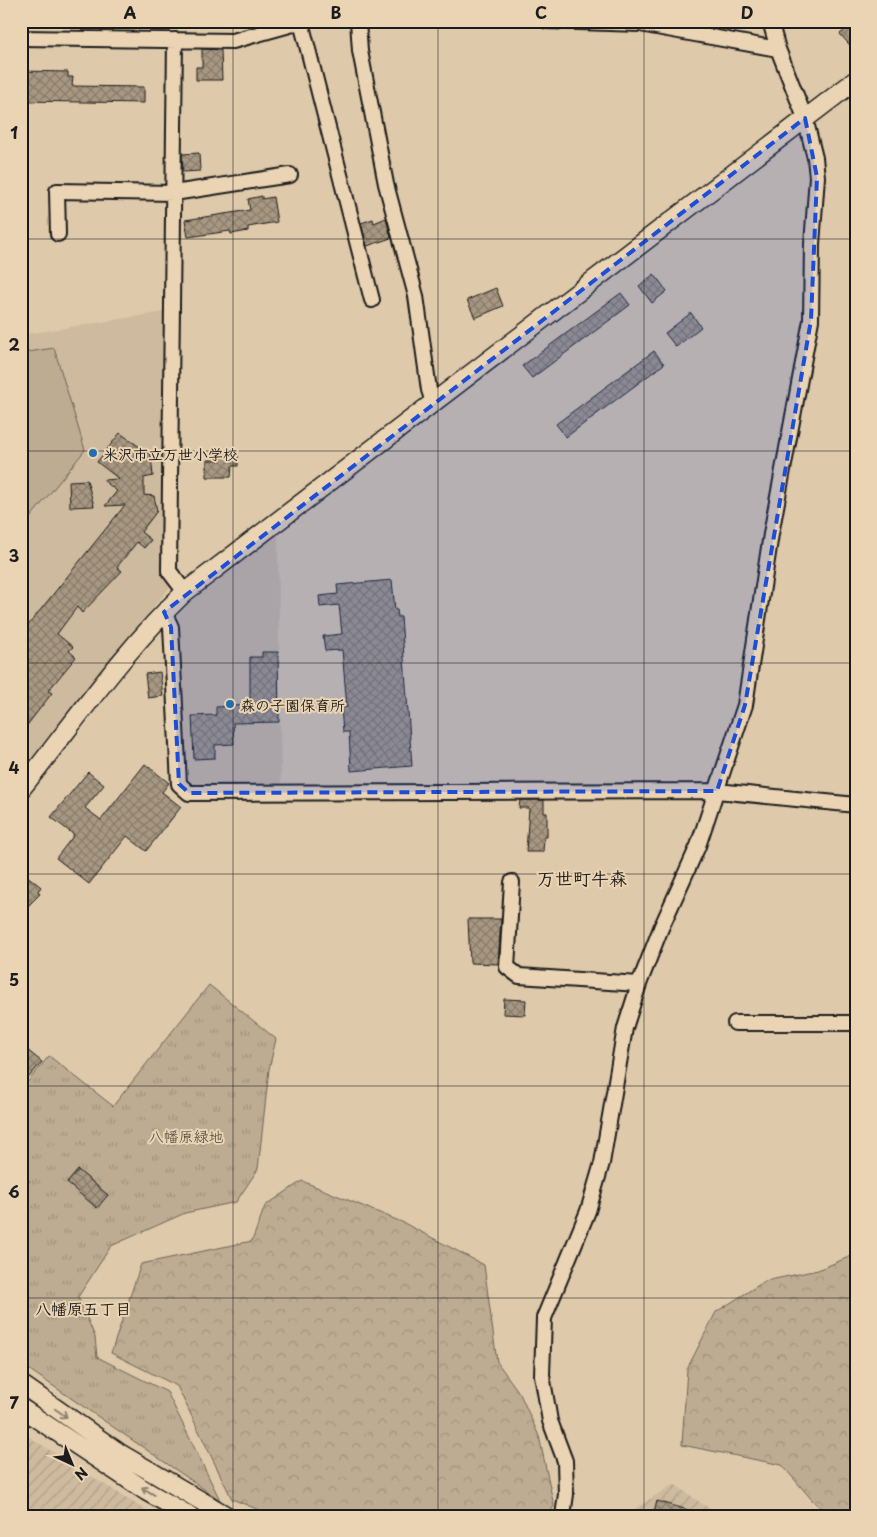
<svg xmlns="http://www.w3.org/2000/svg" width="877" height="1537" viewBox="0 0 877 1537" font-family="'Playpen Sans','Klee One',sans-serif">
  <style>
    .built { fill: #ceba9e }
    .industrial { fill: url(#industrial-furrows) }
    .grass { fill: #bdac92; stroke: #6c6457 }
    .forest { fill: url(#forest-crowns); stroke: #6c6457 }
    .park { fill: url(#park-tufts); stroke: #6c6457 }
    .building { fill: url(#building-cross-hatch); stroke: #1c1c1c }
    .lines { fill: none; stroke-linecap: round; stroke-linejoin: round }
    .minor-casing { stroke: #1c1c1c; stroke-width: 18 }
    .tertiary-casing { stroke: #1c1c1c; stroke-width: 21 }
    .minor { stroke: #ead4b3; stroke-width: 14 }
    .tertiary { stroke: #ead4b3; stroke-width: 18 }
    .oneway { stroke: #8d816f }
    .marked { fill: #1d4ed8; fill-opacity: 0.2; stroke: #1d4ed8; stroke-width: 4; stroke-dasharray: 10 6; stroke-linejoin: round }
    .grid { fill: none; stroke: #1c1c1c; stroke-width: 1; stroke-opacity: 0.55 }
    .poi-dot { fill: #1f6fb2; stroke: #ead4b3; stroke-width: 2 }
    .labels { text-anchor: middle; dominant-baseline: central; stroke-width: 4; stroke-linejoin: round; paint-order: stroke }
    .poi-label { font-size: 15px; font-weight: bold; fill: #1c1c1c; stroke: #ead4b3; text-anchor: start }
    .park-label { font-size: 15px; fill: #44403a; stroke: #ead4b3 }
    .neighbourhood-label { font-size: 16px; font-weight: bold; fill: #1c1c1c; stroke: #ead4b3 }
    .quarter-label { font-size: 18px; font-weight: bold; fill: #1c1c1c; stroke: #ead4b3 }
    .neatline { fill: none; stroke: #1c1c1c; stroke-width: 2 }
    .grid-label { font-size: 16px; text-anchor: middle; font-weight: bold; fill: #1c1c1c }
  </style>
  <defs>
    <pattern id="industrial-furrows" width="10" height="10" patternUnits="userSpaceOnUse" patternTransform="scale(1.25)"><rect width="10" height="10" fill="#ceba9e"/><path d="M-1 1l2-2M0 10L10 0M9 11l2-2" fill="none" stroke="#b09f88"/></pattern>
    <pattern id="forest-crowns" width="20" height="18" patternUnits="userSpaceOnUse" patternTransform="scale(1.25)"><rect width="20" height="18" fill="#bdac92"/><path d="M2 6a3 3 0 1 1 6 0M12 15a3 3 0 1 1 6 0" fill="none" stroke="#a2937d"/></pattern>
    <pattern id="park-tufts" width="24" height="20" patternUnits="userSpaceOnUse" patternTransform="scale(1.25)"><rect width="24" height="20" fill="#bdac92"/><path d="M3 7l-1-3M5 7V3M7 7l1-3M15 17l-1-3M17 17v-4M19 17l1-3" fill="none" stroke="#a2937d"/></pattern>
    <pattern id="building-cross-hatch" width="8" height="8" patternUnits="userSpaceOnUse" patternTransform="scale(1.25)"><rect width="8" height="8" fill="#a89882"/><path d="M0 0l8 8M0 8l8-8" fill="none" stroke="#887b6a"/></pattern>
  </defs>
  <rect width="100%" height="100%" fill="#dec9aa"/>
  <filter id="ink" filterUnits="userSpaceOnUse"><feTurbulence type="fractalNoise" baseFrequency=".02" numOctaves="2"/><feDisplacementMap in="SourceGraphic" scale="10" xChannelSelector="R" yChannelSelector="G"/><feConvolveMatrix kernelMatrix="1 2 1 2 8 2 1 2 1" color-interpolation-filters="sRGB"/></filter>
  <g filter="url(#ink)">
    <path class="built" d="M164 312 165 572 173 583 21 773V335Z
      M278 531 281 784 190 787 186 783 174 624 179 610Z"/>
    <path class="industrial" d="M21 1432 155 1516H21Z
      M674 1484 720 1516H624Z"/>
    <path class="grass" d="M54 348 85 450 21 529V353Z"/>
    <path class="forest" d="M302 1181 404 1223 484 1265 497 1362 520 1394 539 1436 554 1506 548 1516H274L232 1499 177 1386 111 1353 141 1264 252 1241 265 1206Z
      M856 1254V1516H830L813 1501 782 1465 682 1445 687 1369 716 1312 765 1281 818 1270Z"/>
    <path class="park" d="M209 985 276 1039 269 1069 258 1169 236 1202 185 1213 111 1246 78 1297 95 1337 97 1357 167 1392 220 1500 21 1364V1191L30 1181 21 1174V1090L49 1056 113 1106Z"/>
    <path class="building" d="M849 27 856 35V52L840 34Z
      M202 49 221 50 222 80H196V67H202Z
      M21 71 68 72V77H73L72 86 144 87V103L21 101Z
      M199 153 200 171 183 172 182 154Z
      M262 196V199L273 197 277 222 248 227V231L231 234 230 231 188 237 185 220 250 210 248 199Z
      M386 218 391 238 367 246 361 223 373 219 374 223Z
      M654 274 667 291 652 303 639 286Z
      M496 288 503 306 475 318 467 300Z
      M621 293 630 305 532 378 522 366Z
      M691 313 701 327 676 347 665 333Z
      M654 351 664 364 566 437 556 424Z
      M120 433 151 455 153 476 144 478V495L154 496 157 511 141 532 151 540 144 548 137 542 117 567 122 571 82 613 77 607 57 634 73 647 69 651 76 657 48 691 52 693 21 733V634L125 505 105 506 117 491 103 480 119 479 97 462Z
      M221 451H238V466H232L231 477H207V460H221Z
      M87 480 94 506 70 507 69 481Z
      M392 580 395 610H397L398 617H401L412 766 351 771 349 732H343L341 708 347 707 342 650 325 651 323 636 342 634 339 605 320 607 319 596 338 594 337 585Z
      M262 652H278L279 722 233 723 234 744 215 745V758L194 759 192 716 216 715V707L250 705V657H262Z
      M160 672 163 696 148 698 145 674Z
      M145 764 169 783 162 792 181 807 146 851 127 836 89 884 56 858 74 835 51 817 88 772 104 785 85 808 101 820Z
      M520 800H544V813H547V837H544L543 852H526L529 808H519Z
      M21 871 41 887 38 891 40 894 21 913Z
      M468 919H501L498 964 470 963Z
      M504 999 526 1000 525 1015 503 1014Z
      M21 1045 42 1062 28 1078 21 1073Z
      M78 1170 108 1195 97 1208 67 1183Z
      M657 1501 699 1513V1516H653Z"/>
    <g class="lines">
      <g class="minor-casing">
        <path id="minor" d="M358 21 360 51 386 184 416 296 429 390 433 402
          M547 21 640 24 778 49
          M301 22 372 300
          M21 38 233 41 304 21
          M175 40 169 571 185 592
          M58 234 57 191 174 193 290 175
          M164 612 171 627 179 784 189 793 717 791 856 805
          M512 882 507 967 519 976 639 984
          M735 1023H856
          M563 1516 566 1494 565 1461 550 1421 542 1375 544 1318 588 1211 602 1163 625 1028 639 984 661 928 698 846 745 705 771 534 811 320 812 244 817 177 815 158 805 118 778 49 770 21"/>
      </g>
      <g class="tertiary-casing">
        <path id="tertiary" d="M21 789C74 723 123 651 185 592L856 80
          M21 1384 121 1454 227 1516
          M21 1408 146 1491 190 1516"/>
      </g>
      <use href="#minor" class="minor"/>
      <use href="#tertiary" class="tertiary"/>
    </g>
    <defs><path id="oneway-shaft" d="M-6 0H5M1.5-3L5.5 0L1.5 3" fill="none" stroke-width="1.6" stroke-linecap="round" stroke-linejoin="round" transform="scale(1.25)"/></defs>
    <g class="oneway">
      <use href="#oneway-shaft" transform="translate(61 1413) rotate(35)"/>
      <use href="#oneway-shaft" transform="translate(148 1491) rotate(-149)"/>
    </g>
  </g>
  <path class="marked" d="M805 118 817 177 811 320 745 705 717 791 189 793 179 784 171 627 164 612Z"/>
  <path class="grid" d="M233 21V1516M438 21V1516M644 21V1516M21 239H856M21 451H856M21 663H856M21 874H856M21 1086H856M21 1298H856"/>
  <g class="poi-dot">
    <circle cx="93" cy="453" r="5"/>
    <circle cx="230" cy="704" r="5"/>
  </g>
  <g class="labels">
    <g class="poi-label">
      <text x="103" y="453">米沢市立万世小学校</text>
      <text x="240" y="704">森の子園保育所</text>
    </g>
    <g class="park-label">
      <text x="186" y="1135">八幡原緑地</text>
    </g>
    <g class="neighbourhood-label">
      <text x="83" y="1308">八幡原五丁目</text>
    </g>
    <g class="quarter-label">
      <text x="582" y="877">万世町牛森</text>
    </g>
  </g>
  <rect width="877" height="1537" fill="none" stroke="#ead4b3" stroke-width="55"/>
  <g transform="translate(72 1464) rotate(136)" stroke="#ead4b3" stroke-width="4" paint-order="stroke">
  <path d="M0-4L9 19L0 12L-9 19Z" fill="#1c1c1c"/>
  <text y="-8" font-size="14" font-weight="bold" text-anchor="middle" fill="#1c1c1c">N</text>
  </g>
  <rect x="28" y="28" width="822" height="1482" class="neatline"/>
  <g class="grid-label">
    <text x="130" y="19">A</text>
    <text x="336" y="19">B</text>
    <text x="541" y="19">C</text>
    <text x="747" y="19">D</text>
    <text x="14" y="139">1</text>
    <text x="14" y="351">2</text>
    <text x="14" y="562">3</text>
    <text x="14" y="774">4</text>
    <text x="14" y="986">5</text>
    <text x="14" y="1198">6</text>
    <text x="14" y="1409">7</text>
  </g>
</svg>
